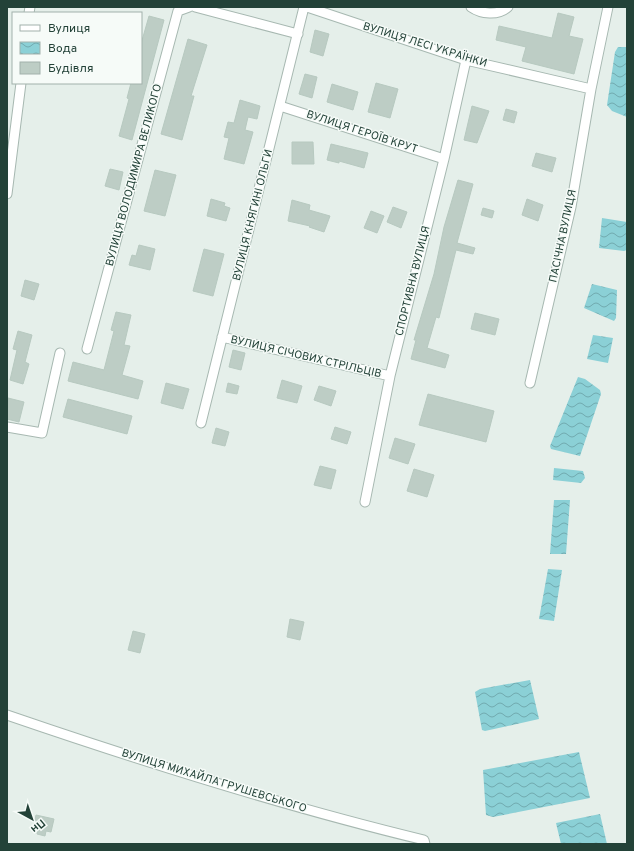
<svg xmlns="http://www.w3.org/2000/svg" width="634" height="851" viewBox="0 0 634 851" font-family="Overpass,sans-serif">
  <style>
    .water { fill: url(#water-waves) }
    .building { fill: #bdcdc5; stroke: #b7c9c0 }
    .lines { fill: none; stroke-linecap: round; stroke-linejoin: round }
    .minor-casing { stroke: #a7b8b1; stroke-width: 11 }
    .minor { stroke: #fff; stroke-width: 9 }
    .labels { text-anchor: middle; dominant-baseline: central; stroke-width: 3; stroke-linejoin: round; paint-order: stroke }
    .street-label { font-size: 11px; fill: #234238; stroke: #f6fbf8 }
  </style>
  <defs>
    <pattern id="water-waves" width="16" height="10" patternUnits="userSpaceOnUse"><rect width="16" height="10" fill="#8bd0d6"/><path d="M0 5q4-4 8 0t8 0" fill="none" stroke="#71aaaf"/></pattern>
  </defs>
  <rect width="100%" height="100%" fill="#e5efea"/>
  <path class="water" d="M618 47H627V117L612 111 607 105 615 52Z
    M602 218 627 222V250L624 251 599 248Z
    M592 284 617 290 616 318 614 321 584 308Z
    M593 335 613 338 608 363 587 359Z
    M578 377 585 379 600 390 601 394 580 456 551 449 550 446Z
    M554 468 583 471 585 478 581 483 553 480Z
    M554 500H570L566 554H550Z
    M548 569 562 570 554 621 539 619Z
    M530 680 539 719 485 731 482 730 475 692 480 689Z
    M579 752 590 798 493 817 486 815 483 770Z
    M600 814 607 844H561L556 823Z"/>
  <path class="building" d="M558 13 574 17 569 36 583 39 574 74 522 61 526 47 496 40 499 26 552 38Z
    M149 16 164 20 132 140 119 136 129 99 127 98 131 83H141V44Z
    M315 30 329 34 323 56 310 52Z
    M188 39 207 45 191 96H194L182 140 161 134Z
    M305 74 317 77 312 98 299 94Z
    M376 83 398 89 390 118 368 112Z
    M332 84 358 92 353 110 327 102Z
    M240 100 260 106 257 119 248 117 245 130 253 132 244 164 224 159 229 138 224 137 228 122 234 123Z
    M472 106 489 111 477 143 464 140Z
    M506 109 517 112 514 123 503 120Z
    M292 142H313L314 164H292Z
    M331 144 368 153 364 168 339 161V163L327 160Z
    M536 153 556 158 552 172 532 166Z
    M110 169 123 172 119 190 105 186Z
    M155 170 176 175 165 216 144 211Z
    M458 180 473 184 457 243 475 248 473 254 456 250 439 318 436 317 427 348 449 355 445 368 411 359 416 340H414L434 274 444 227Z
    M211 199 225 203 224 206 230 208 226 221 207 216Z
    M527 199 543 205 538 221 522 215Z
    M292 200 310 205 309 210 330 216 324 232 309 227 310 226 288 221Z
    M393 207 407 212 401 228 387 222Z
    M483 208 494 211 492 218 481 215Z
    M371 211 384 216 377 233 364 228Z
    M139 245 155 249 150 270 129 265 132 255 136 256Z
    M204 249 224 254 213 296 193 291Z
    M25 280 39 284 34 300 21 296Z
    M116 312 131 315 124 345 130 346 122 375 143 381 138 399 68 381 73 362 104 370 114 331 111 330Z
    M475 313 499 319 495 335 471 329Z
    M18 331 32 335 25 362 29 364 23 384 10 380 17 350 13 349Z
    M233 350 245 353 241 370 229 367Z
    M282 380 302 386 297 403 277 398Z
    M166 383 189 389 183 409 161 403Z
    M228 383 239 386 237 394 226 392Z
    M319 386 336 391 331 406 314 400Z
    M428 394 494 411 486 442 419 425Z
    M8 398 24 402 19 422 7 419Z
    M68 399 132 416 127 434 63 417Z
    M335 427 351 432 347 444 331 439Z
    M216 428 229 432 225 446 212 443Z
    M395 438 415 444 408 464 389 458Z
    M320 466 336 470 331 489 314 485Z
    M414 469 434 475 427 497 407 491Z
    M290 619 304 622 300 640 287 637Z
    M133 631 145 634 140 653 128 650Z
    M36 815 54 819 51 832 46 831 45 836 37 834 38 829 33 828Z"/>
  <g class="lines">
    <g class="minor-casing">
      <path id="minor" d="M195 7 298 34
        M307 7 466 60 591 89
        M471 7C481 14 498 16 508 7
        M29 13 30 7
        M280 106 444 159
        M7 194 21 83
        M222 337 390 376
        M87 349 178 11 189 7
        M530 383 571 207 591 89 608 7
        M201 423 304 7
        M7 427 42 433 60 353
        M365 502 390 376 444 159 466 60
        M7 715C144 762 283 806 424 840L425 844"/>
    </g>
    <use href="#minor" class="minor"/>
  </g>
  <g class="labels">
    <g class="street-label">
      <text transform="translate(425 45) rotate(17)">ВУЛИЦЯ ЛЕСІ УКРАЇНКИ</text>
      <text transform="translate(362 132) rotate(18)">ВУЛИЦЯ ГЕРОЇВ КРУТ</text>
      <text transform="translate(134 175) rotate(-75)">ВУЛИЦЯ ВОЛОДИМИРА ВЕЛИКОГО</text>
      <text transform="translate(253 215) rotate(-76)">ВУЛИЦЯ КНЯГИНІ ОЛЬГИ</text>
      <text transform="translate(563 236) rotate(-78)">ПАСІЧНА ВУЛИЦЯ</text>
      <text transform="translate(413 281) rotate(-76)">СПОРТИВНА ВУЛИЦЯ</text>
      <text transform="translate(306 357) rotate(13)">ВУЛИЦЯ СІЧОВИХ СТРІЛЬЦІВ</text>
      <text transform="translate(214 781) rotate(17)">ВУЛИЦЯ МИХАЙЛА ГРУШЕВСЬКОГО</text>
    </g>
  </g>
  <rect width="634" height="851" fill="none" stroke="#234238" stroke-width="16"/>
  <rect x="12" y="12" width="130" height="72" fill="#f6fbf8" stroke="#a2b1ab"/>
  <rect x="20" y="25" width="20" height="6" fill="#ffffff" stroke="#a2b1ab"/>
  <text x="48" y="32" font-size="12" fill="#234238">Вулиця</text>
  <rect x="20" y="42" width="20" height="12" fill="url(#water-waves)" stroke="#a2b1ab"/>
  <text x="48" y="52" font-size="12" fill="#234238">Вода</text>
  <rect x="20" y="62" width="20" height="12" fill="#bdcdc5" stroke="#a2b1ab"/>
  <text x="48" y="72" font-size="12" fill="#234238">Будівля</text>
  <g transform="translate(32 819) rotate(140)" stroke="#f6fbf8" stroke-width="3" paint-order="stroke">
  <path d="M0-3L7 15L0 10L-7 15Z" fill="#234238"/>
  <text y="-6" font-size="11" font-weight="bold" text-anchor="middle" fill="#234238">Пн</text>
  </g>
</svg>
